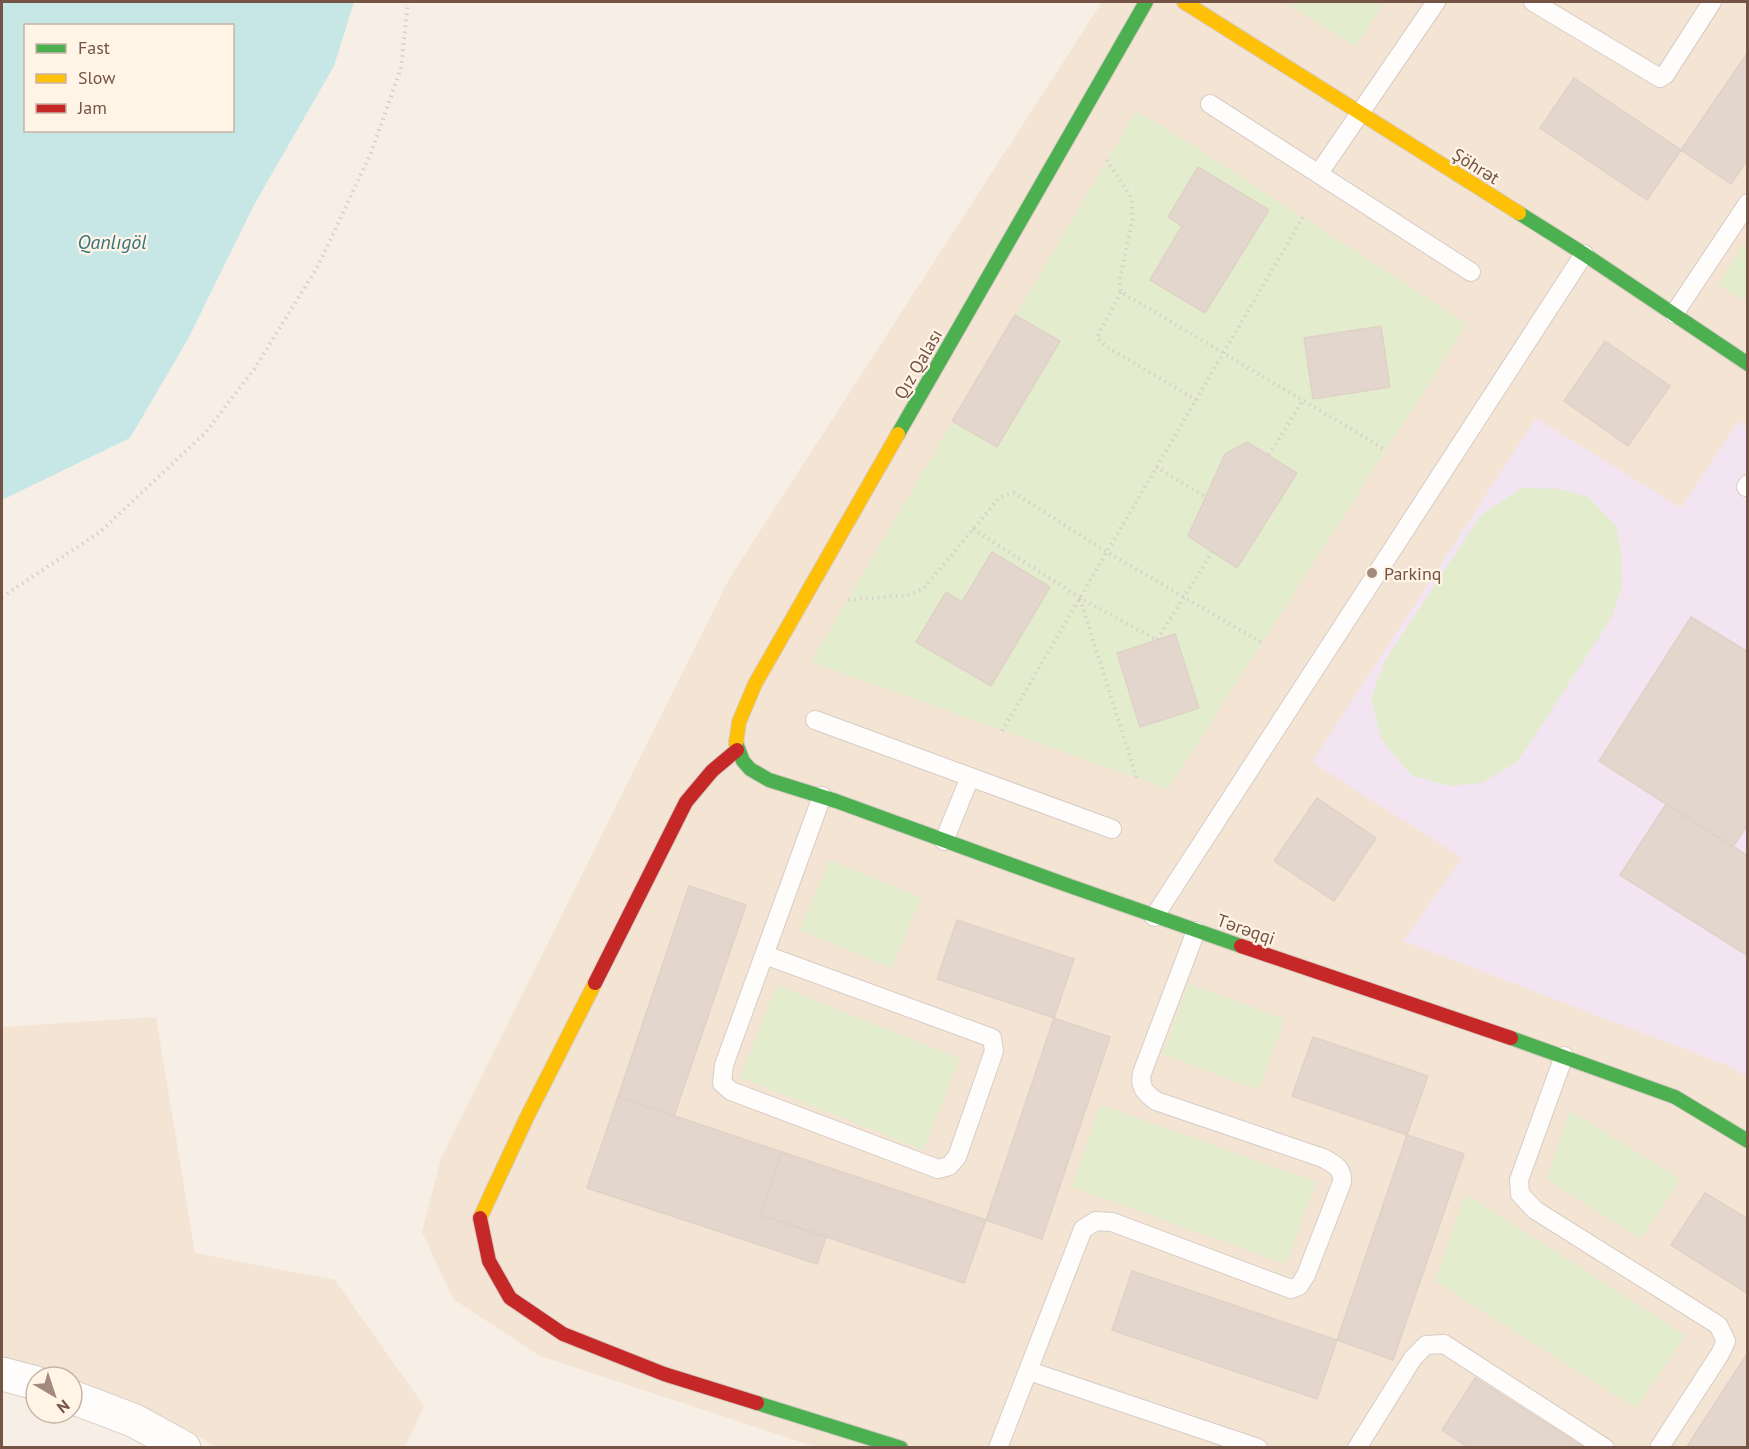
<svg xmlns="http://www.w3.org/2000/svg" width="1749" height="1449" viewBox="0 0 1749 1449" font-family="'PT Sans',sans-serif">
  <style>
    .residential { fill: #f3e4d4 }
    .education { fill: #f2e4f1 }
    .green { fill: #e3edce }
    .water { fill: #c7e7e7; fill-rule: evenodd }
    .building { fill: #e3d6cd; stroke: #e0d1c7; stroke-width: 1.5 }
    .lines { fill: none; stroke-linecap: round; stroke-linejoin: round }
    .lane-casing { stroke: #d8ccc4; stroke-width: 20 }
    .street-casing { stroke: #d8ccc4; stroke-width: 35 }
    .fast-casing { stroke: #d7cbc2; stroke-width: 16 }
    .slow-casing { stroke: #d7cbc2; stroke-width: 16 }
    .jam-casing { stroke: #d7cbc2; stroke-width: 16 }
    .path { stroke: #d9cfca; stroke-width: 4; stroke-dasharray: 1.5 4.5; stroke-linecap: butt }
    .lane { stroke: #fefdfb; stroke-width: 18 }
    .street { stroke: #fefdfb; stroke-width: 33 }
    .fast { stroke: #4caf50; stroke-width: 14 }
    .slow { stroke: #ffc107; stroke-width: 14 }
    .jam { stroke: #c62828; stroke-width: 14 }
    .poi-dot { fill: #a38a7d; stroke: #fff4e6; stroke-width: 2 }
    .labels { text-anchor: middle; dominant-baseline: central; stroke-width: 4.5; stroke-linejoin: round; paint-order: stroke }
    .street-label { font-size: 18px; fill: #765445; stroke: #fff4e6 }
    .poi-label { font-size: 18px; fill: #765445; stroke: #fff4e6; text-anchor: start }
    .water-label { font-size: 20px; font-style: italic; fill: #37747d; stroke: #fff4e6 }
  </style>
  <rect width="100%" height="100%" fill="#f7efe5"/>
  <path class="residential" d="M1102 2H1747V1447H816L540 1356 453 1299 422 1232 441 1158 729 579Z
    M156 1017 195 1253 335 1280 424 1406 405 1447H216L176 1423 72 1384V1377H54L2 1357V1027Z"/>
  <path class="education" d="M1536 418 1681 508 1738 421 1747 426V1078L1731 1067 1403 941 1462 858 1312 762Z"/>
  <path class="green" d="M1284 2H1384L1356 46Z
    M1136 112 1164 127 1467 324 1168 789 811 662Z
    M1747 240V302L1719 284Z
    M1522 488 1559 489 1588 497 1617 527 1621 552 1622 587 1611 619 1517 762 1482 783 1448 786 1411 775 1381 739 1371 699 1384 662 1481 515Z
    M830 860 921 898 891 968 800 930Z
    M1189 984 1285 1019 1258 1090 1163 1054Z
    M777 985 960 1059 923 1150 740 1077Z
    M1101 1105 1316 1182 1286 1264 1072 1187Z
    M1570 1111 1680 1179 1641 1239 1547 1179Z
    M1466 1194 1685 1335 1636 1408 1435 1281Z"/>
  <path class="water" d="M2 2H354L334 66 254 205 188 339 130 438 2 500ZM26 26H232V130H26Z"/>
  <path class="building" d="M1748 52V159L1731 184 1681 150Z
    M1574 78 1681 150 1647 200 1540 128Z
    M1198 167 1269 210 1205 313 1150 280 1182 226 1168 217Z
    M1015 315 1060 341 997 447 952 421Z
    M1381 326 1390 387 1313 399 1304 338Z
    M1605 341 1670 386 1628 446 1564 401Z
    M1247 442 1297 473 1237 568 1188 536 1225 454Z
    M992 552 1050 587 991 686 916 642 946 592 962 602Z
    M1691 617 1748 652V824L1733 847 1599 761Z
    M1175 634 1199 708 1140 727 1117 653Z
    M1317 798 1376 838 1334 901 1274 861Z
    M1666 804 1748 856V956L1620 875Z
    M689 886 746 905 674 1116 618 1097Z
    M957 920 1074 959 1054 1018 937 979Z
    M1054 1018 1110 1037 1042 1239 986 1220Z
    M1313 1037 1428 1076 1407 1135 1292 1096Z
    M618 1097 782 1152 761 1215 826 1237 817 1264 587 1188Z
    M1407 1135 1464 1154 1393 1360 1337 1340Z
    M782 1152 986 1220 964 1283 761 1215Z
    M1705 1193 1748 1219V1294L1671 1245Z
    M1132 1271 1337 1340 1317 1399 1112 1330Z
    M1748 1352V1448H1686Z
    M1475 1378 1585 1448H1469L1442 1430Z"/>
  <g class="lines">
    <g class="lane-casing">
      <path id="lane" d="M1533 2 1660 78 1665 75 1712 2
        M1210 104 1471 272
        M1319 173 1436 2
        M1674 314 1748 203
        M1746 487 1748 484
        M815 720 1112 829
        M944 841 970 777
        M1154 917 1584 254
        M765 955 992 1038 994 1051 957 1157 949 1166 938 1169 731 1091 722 1083 724 1065 822 796
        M1564 1056 1519 1180 1520 1194 1535 1210 1718 1325 1726 1341 1720 1354 1659 1448
        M1029 1371 1258 1448
        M998 1448 1083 1229 1096 1221 1112 1222 1291 1289 1299 1286 1306 1275 1342 1182C1343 1168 1334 1164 1323 1158L1156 1101C1145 1093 1139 1087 1142 1073L1196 931
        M1357 1448 1413 1358 1426 1345 1444 1344 1605 1448"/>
    </g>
    <g class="street-casing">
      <path id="street" d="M2 1374 36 1383
        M72 1397 135 1421 184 1448"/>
    </g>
    <g class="fast-casing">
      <path id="fast" d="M1519 213 1584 254 1748 364
        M898 434 1146 2
        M736 743 743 761 750 769 769 780 836 801 1067 885 1241 946
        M1511 1038 1675 1097 1748 1141
        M757 1403 901 1448"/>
    </g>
    <g class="slow-casing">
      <path id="slow" d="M1184 2 1519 213
        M736 743 739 722 755 684 898 434
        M480 1218 527 1117 595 983"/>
    </g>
    <g class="jam-casing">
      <path id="jam" d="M1241 946 1511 1038
        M595 983 686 802 712 771 737 750
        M480 1218 489 1261 510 1298 563 1334 664 1374 757 1403"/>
    </g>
    <path class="path" d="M1107 160 1131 197 1133 218 1119 282 1121 292 1386 450
      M1121 292 1097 337 1104 345 1196 400
      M1269 455 1303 400
      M1156 467 1206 497
      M973 529 1080 598 1157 640 1212 552
      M2 597 100 532 205 433 255 368 318 266 371 153 401 68 408 2
      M1080 599 1137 779
      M848 600 908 595 923 589 1000 497 1014 493 1107 552 1262 643
      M1002 731 1303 217"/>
    <use href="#lane" class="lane"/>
    <use href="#street" class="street"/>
    <use href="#fast" class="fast"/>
    <use href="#slow" class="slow"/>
    <use href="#jam" class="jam"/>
  </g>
  <circle class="poi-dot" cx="1372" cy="573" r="6"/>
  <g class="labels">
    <g class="street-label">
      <text transform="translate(1476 166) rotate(32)">Şöhrət</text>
      <text transform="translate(918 364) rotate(-60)">Qız Qalası</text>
      <text transform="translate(1246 929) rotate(19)">Tərəqqi</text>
    </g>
    <g class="poi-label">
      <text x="1384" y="573">Parkinq</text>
    </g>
    <g class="water-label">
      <text x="112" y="242">Qanlıgöl</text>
    </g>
  </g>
  <rect width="1749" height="1449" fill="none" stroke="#765445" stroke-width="6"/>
  <rect x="24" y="24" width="210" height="108" fill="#fff4e6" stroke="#c8b4a6" stroke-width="1.5"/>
  <rect x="36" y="44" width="30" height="9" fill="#4caf50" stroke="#c8b4a6" stroke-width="1.5"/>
  <text x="78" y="54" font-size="18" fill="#765445">Fast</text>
  <rect x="36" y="74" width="30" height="9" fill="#ffc107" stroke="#c8b4a6" stroke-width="1.5"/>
  <text x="78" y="84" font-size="18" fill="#765445">Slow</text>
  <rect x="36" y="104" width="30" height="9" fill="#c62828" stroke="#c8b4a6" stroke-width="1.5"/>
  <text x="78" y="114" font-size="18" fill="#765445">Jam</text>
  <g transform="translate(54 1395) rotate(141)"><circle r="28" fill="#fff4e6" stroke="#c8b4a6" stroke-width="1.5"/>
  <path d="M0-4.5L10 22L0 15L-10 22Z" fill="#a38a7d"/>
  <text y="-9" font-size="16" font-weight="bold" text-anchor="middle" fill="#765445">N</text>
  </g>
</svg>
